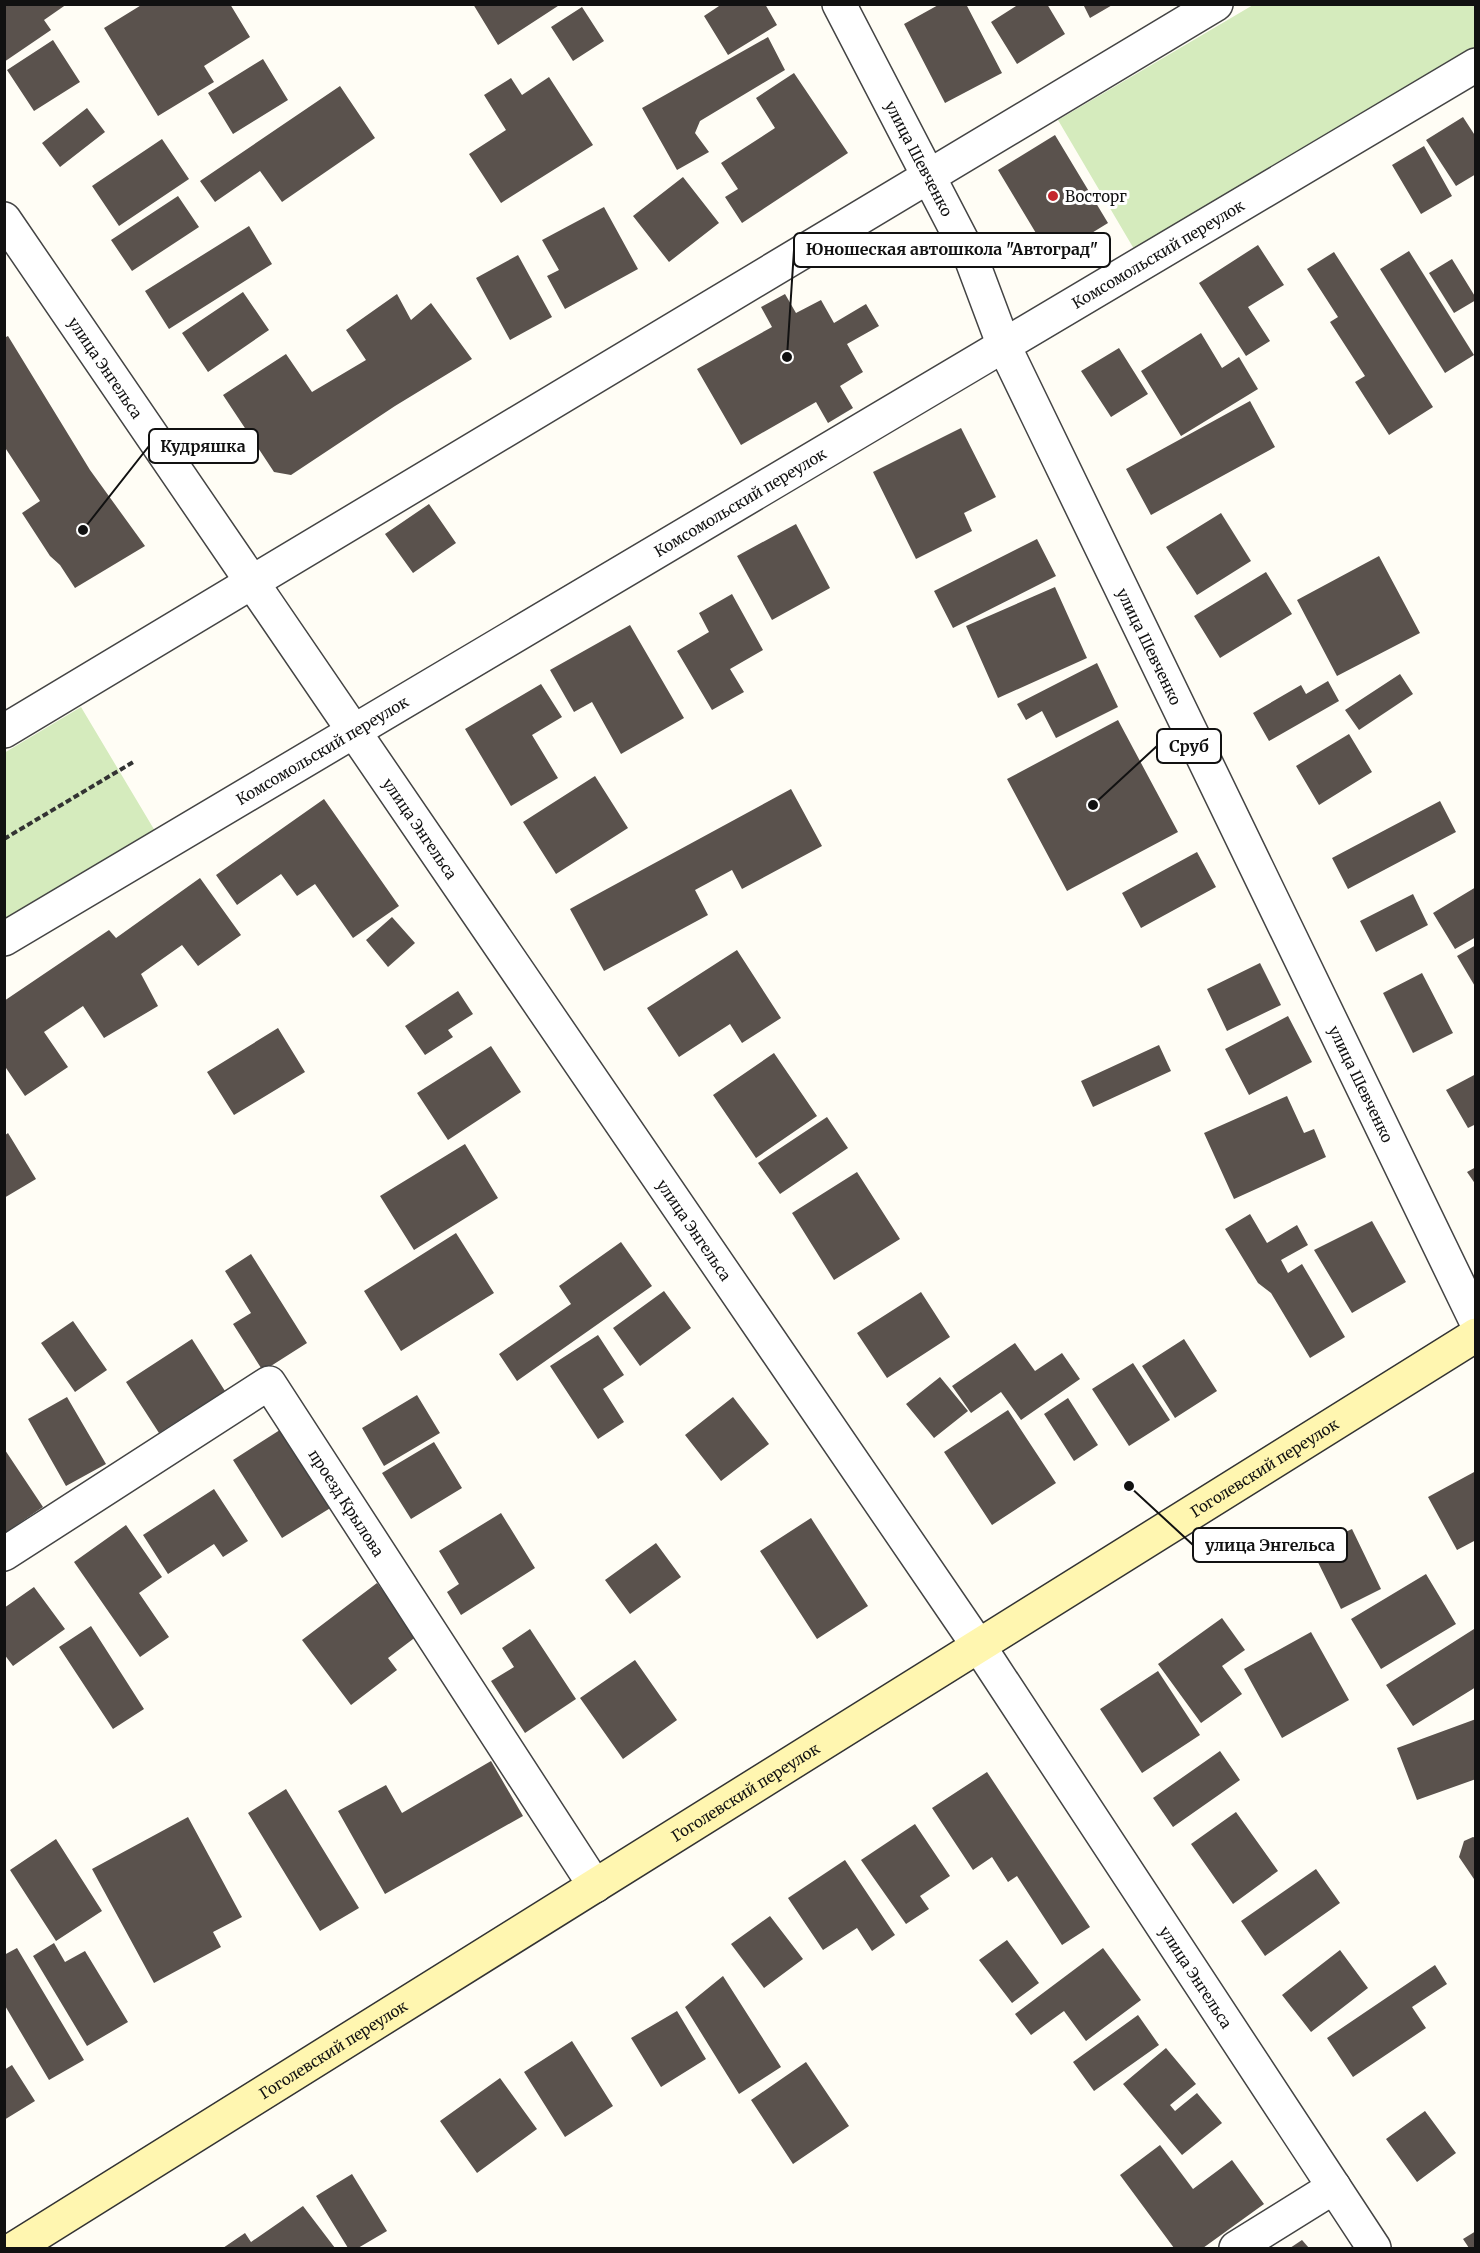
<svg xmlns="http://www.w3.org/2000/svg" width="1480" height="2253" viewBox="0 0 1480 2253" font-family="Merriweather,serif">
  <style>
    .park { fill: #d5ebbd }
    .building { fill: #5a524d }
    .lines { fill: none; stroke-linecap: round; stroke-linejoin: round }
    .minor-casing { stroke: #444; stroke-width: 36 }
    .secondary-casing { stroke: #333; stroke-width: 36 }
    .path { stroke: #333; stroke-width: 4; stroke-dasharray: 6 3; stroke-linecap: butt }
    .minor { stroke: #fff; stroke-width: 33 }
    .secondary { stroke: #fff6b0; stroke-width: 33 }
    .poi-dot { fill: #c4262e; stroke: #fff; stroke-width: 2 }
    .labels { text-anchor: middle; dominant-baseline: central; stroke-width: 6; stroke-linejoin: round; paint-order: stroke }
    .street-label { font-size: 15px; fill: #111; stroke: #fff }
    .poi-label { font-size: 15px; fill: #111; stroke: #fff; text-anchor: start }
    .leader { fill: none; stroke: #111; stroke-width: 2 }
    .callout-dot { fill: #111; stroke: #fff; stroke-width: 2 }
    .callout { fill: #fff; stroke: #111; stroke-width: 2 }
    .callout-label { font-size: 16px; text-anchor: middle; font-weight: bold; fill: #111 }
  </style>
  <rect width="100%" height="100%" fill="#fffdf5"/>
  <path class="park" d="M1253 5H1475V47L1134 249 1058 120Z
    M81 707 158 836 5 927 4 753Z"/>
  <path class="building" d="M4 4H67L44 20 51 30 4 62Z
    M143 4H230L250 37 204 66 214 82 158 116 104 28Z
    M473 4H561L498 45Z
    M722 4H765L777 25 728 55 704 16Z
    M940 4H966L1002 73 945 103 904 24Z
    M1019 4H1047L1065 34 1017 64 991 22Z
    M1083 4H1114L1090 18Z
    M582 7 604 41 573 61 551 27Z
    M768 37 785 70 700 121 695 133 709 152 677 170 642 108Z
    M53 40 80 82 34 111 7 70Z
    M263 59 288 100 233 134 208 93Z
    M794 73 848 153 742 223 725 197 738 189 721 163 775 128 756 98Z
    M549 77 593 145 501 203 469 154 506 130 484 95 511 78 522 95Z
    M340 86 375 138 282 202 260 171 215 202 200 181Z
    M87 108 105 132 60 167 42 143Z
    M1463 117 1476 137V174L1456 186 1426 140Z
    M1055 135 1108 223 1051 258 998 170Z
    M162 139 189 179 119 226 92 186Z
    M1424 146 1452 196 1421 214 1392 165Z
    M683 177 719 223 669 262 633 216Z
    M178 196 199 227 132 271 111 240Z
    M604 207 638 269 565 309 547 276 559 270 542 240Z
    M249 226 272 264 169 329 145 291Z
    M1258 245 1284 285 1248 307 1270 341 1246 356 1199 283Z
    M1409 251 1474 355 1445 373 1380 269Z
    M1334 252 1433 407 1389 435 1355 382 1365 376 1330 322 1338 317 1307 269Z
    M518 255 552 317 510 340 476 278Z
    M1452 259 1476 298V300L1454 313 1429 273Z
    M243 292 269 330 208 372 182 333Z
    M397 294 411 320 431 303 472 359 395 406 291 475 274 472 223 395 286 354 312 392 366 360 346 330Z
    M785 294 796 313 821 300 834 323 866 304 879 326 847 344 863 372 840 386 853 408 828 423 816 402 741 445 697 369 772 327 761 307Z
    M1201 333 1222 368 1239 357 1258 389 1181 436 1141 371Z
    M8 336 90 470 145 546 75 588 60 565 50 556 22 513 40 501 4 446V338Z
    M1119 348 1148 394 1111 417 1081 371Z
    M1250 401 1275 447 1151 515 1126 469Z
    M961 428 996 497 964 513 972 531 916 559 873 472Z
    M429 504 456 543 413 573 385 534Z
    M1221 513 1251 561 1197 595 1166 547Z
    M796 524 830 588 772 620 737 556Z
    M1037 539 1056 576 953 628 934 591Z
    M1379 556 1420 633 1337 676 1297 600Z
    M1266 572 1292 614 1220 658 1194 616Z
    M1055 587 1087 658 998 698 966 626Z
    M732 594 763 650 730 669 744 692 712 710 677 651 709 632 699 613Z
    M630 625 684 718 621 754 592 702 574 712 550 670Z
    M1097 663 1118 707 1056 738 1042 711 1026 720 1017 704Z
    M1400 674 1413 694 1359 730 1345 710Z
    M1328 681 1339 701 1269 741 1253 713 1301 685 1306 694Z
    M541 684 562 717 532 735 558 778 511 806 465 729Z
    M1118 720 1178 832 1067 891 1007 779Z
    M1349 734 1372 772 1319 805 1296 766Z
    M595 776 628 828 556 874 523 822Z
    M791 789 822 846 742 889 732 870 695 890 708 915 604 971 570 909Z
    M324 799 399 906 353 938 315 884 297 896 281 874 237 905 216 875Z
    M1440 801 1456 832 1348 889 1332 858Z
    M1197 852 1216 887 1141 928 1122 893Z
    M200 878 241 935 198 966 182 945 141 974 158 1006 104 1038 83 1006 44 1032 68 1067 25 1096 4 1065V1001L109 930 116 938Z
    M1476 887V937L1455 949 1433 913Z
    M1413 894 1428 925 1376 952 1360 921Z
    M392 917 415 943 388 967 366 940Z
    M1476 945V988L1457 956Z
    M737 950 781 1018 742 1043 730 1024 679 1057 647 1008Z
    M1260 963 1281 1005 1227 1031 1207 989Z
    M1422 973 1453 1033 1413 1053 1383 993Z
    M458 991 473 1014 448 1030 453 1037 425 1055 405 1026Z
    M1288 1016 1312 1062 1249 1095 1225 1049Z
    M278 1028 305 1072 234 1115 207 1072Z
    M1159 1045 1171 1071 1093 1107 1081 1081Z
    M491 1046 521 1092 448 1140 417 1093Z
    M774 1053 817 1116 756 1158 713 1095Z
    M1476 1074V1124L1468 1128 1446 1090Z
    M1287 1096 1304 1133 1314 1129 1326 1157 1234 1199 1204 1133Z
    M827 1117 848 1148 780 1194 758 1163Z
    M8 1133 36 1179 4 1198V1136Z
    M465 1144 498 1198 414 1250 380 1196Z
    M1476 1167V1185L1467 1172Z
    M857 1172 900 1239 834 1280 792 1213Z
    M1250 1214 1267 1243 1297 1225 1308 1245 1281 1260 1288 1273 1302 1264 1345 1337 1310 1358 1271 1293 1258 1283 1225 1229Z
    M1372 1221 1406 1282 1352 1313 1314 1250Z
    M456 1233 494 1293 401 1351 364 1291Z
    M621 1242 652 1286 517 1381 499 1354 571 1304 559 1286Z
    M251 1254 307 1343 263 1371 233 1324 251 1313 225 1271Z
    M664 1291 691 1328 640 1366 613 1328Z
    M921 1292 950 1337 887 1378 857 1333Z
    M73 1321 107 1370 75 1392 41 1343Z
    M598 1335 624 1375 603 1389 624 1422 598 1439 550 1366Z
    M192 1339 225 1391 159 1433 126 1382Z
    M1184 1339 1217 1391 1175 1418 1142 1366Z
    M1015 1343 1035 1371 1062 1353 1080 1379 1021 1420 1001 1392 971 1413 952 1386Z
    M1133 1363 1170 1420 1129 1446 1092 1389Z
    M940 1377 968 1411 934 1438 906 1404Z
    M417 1395 440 1433 384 1466 362 1428Z
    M67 1397 106 1464 66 1486 28 1419Z
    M733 1397 769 1444 721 1481 685 1435Z
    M1068 1398 1098 1445 1074 1461 1044 1414Z
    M1008 1410 1056 1483 992 1525 944 1452Z
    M283 1428 332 1507 282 1538 233 1460Z
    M434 1442 462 1488 411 1519 382 1473Z
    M5 1450 43 1507 5 1533Z
    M1476 1471V1540L1457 1550 1428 1497Z
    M214 1489 248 1541 223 1557 214 1544 168 1574 143 1535Z
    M501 1513 535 1568 461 1615 447 1592 459 1584 439 1551Z
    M811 1518 868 1606 817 1639 760 1551Z
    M126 1525 162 1577 139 1593 169 1637 140 1657 74 1562Z
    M1352 1529 1381 1589 1341 1609 1311 1548Z
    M656 1543 681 1577 630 1614 605 1580Z
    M1426 1574 1456 1624 1381 1669 1351 1619Z
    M377 1583 417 1636 388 1658 397 1670 351 1705 302 1640Z
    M34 1587 65 1629 13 1666 4 1654V1608Z
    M1222 1618 1245 1650 1222 1666 1242 1694 1201 1723 1158 1664Z
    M91 1626 144 1709 113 1729 59 1647Z
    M530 1629 576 1699 525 1733 491 1681 514 1667 502 1648Z
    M1474 1629 1476 1687 1413 1726 1386 1685Z
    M1311 1632 1349 1700 1282 1738 1244 1669Z
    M635 1660 677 1720 623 1759 580 1698Z
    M1158 1671 1200 1735 1142 1773 1100 1709Z
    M1476 1719V1779L1417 1800 1397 1748Z
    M1220 1751 1240 1780 1173 1827 1153 1798Z
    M491 1761 523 1816 385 1894 338 1811 386 1785 402 1813Z
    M987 1772 1090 1927 1062 1945 1017 1876 1008 1882 992 1857 973 1870 932 1808Z
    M286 1789 359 1908 320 1931 248 1813Z
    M1236 1812 1278 1871 1233 1904 1191 1844Z
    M188 1817 242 1917 213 1932 221 1947 154 1983 92 1869Z
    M915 1824 950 1876 920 1896 929 1909 906 1924 861 1860Z
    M1473 1837 1476 1838V1882L1459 1857 1464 1841Z
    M56 1839 102 1911 56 1941 10 1870Z
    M845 1860 895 1935 872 1951 857 1928 823 1950 788 1898Z
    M1316 1869 1340 1903 1265 1956 1241 1921Z
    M770 1916 803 1959 764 1988 731 1944Z
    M1007 1940 1039 1983 1012 2003 979 1960Z
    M54 1943 65 1962 85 1951 128 2022 87 2046 33 1956Z
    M17 1948 84 2060 49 2080 4 2004V1955Z
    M1103 1948 1141 2000 1086 2041 1064 2011 1031 2035 1015 2014Z
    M1340 1950 1368 1988 1311 2032 1282 1995Z
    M1435 1965 1447 1984 1412 2007 1426 2028 1353 2077 1327 2038Z
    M723 1976 781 2067 739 2094 685 2007Z
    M677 2011 706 2059 661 2087 631 2038Z
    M1138 2015 1159 2045 1094 2091 1073 2062Z
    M572 2041 613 2106 565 2137 524 2072Z
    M1166 2048 1196 2084 1170 2105 1175 2111 1197 2093 1222 2123 1182 2155 1123 2084Z
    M806 2062 849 2126 793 2164 751 2100Z
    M12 2065 35 2101 4 2120V2070Z
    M500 2078 537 2129 477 2173 440 2121Z
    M1425 2111 1456 2153 1417 2182 1386 2139Z
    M1160 2145 1193 2189 1232 2160 1264 2204 1203 2248H1174L1120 2175Z
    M352 2174 387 2231 358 2248H348L316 2196Z
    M303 2206 335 2248H223L245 2233 251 2242Z
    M1476 2231V2248H1469L1463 2239Z
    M1302 2240 1309 2248H1290Z"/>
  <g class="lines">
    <g class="minor-casing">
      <g id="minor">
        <path id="s1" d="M839 4 971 258 1004 346 1476 1321"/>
        <path id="s2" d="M4 219 988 1660 1374 2248"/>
        <path d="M4 731 1216 4"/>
        <path id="s3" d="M4 939 1476 65"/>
        <path id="s4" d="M4 1554 269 1383 595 1886"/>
        <path d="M1236 2248 1334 2187"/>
      </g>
    </g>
    <g class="secondary-casing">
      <g id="secondary">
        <path id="s5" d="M15 2248 1476 1335"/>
      </g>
    </g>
    <path class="path" d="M4 839 135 761"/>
    <use href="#minor" class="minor"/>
    <use href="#secondary" class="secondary"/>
  </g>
  <circle class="poi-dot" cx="1053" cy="196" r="6"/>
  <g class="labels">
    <g class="street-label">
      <text stroke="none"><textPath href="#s1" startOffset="174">улица Шевченко</textPath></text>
      <text stroke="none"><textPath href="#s3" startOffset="1342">Комсомольский переулок</textPath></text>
      <text stroke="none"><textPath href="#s2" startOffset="180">улица Энгельса</textPath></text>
      <text stroke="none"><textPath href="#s3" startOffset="856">Комсомольский переулок</textPath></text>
      <text stroke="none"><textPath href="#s1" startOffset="714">улица Шевченко</textPath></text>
      <text stroke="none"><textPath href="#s3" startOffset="370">Комсомольский переулок</textPath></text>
      <text stroke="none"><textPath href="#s2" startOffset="738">улица Энгельса</textPath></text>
      <text stroke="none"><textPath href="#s1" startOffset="1200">улица Шевченко</textPath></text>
      <text stroke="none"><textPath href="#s2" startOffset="1224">улица Энгельса</textPath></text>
      <text stroke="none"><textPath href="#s5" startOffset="1473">Гоголевский переулок</textPath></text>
      <text stroke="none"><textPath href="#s4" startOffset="458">проезд Крылова</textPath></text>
      <text stroke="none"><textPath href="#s5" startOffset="861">Гоголевский переулок</textPath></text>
      <text stroke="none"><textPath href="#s2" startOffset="2124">улица Энгельса</textPath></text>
      <text stroke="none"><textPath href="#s5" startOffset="375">Гоголевский переулок</textPath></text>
    </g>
    <g class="poi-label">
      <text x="1065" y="196">Восторг</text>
    </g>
  </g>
  <path class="leader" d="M787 357L794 250M83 530L149 446M1093 805L1157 746M1129 1486L1193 1545"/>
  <g class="callout-dot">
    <circle cx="787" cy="357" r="6"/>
    <circle cx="83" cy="530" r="6"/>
    <circle cx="1093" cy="805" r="6"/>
    <circle cx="1129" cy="1486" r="6"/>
  </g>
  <g class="callout">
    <rect x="794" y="233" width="316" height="34" rx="6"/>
    <rect x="149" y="429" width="109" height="34" rx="6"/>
    <rect x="1157" y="729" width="64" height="34" rx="6"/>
    <rect x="1193" y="1528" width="154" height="34" rx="6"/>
  </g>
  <g class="callout-label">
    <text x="952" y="255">Юношеская автошкола "Автоград"</text>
    <text x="203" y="452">Кудряшка</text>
    <text x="1189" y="752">Сруб</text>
    <text x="1270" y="1551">улица Энгельса</text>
  </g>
  <rect width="1480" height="2253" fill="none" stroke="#111111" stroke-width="12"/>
</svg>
